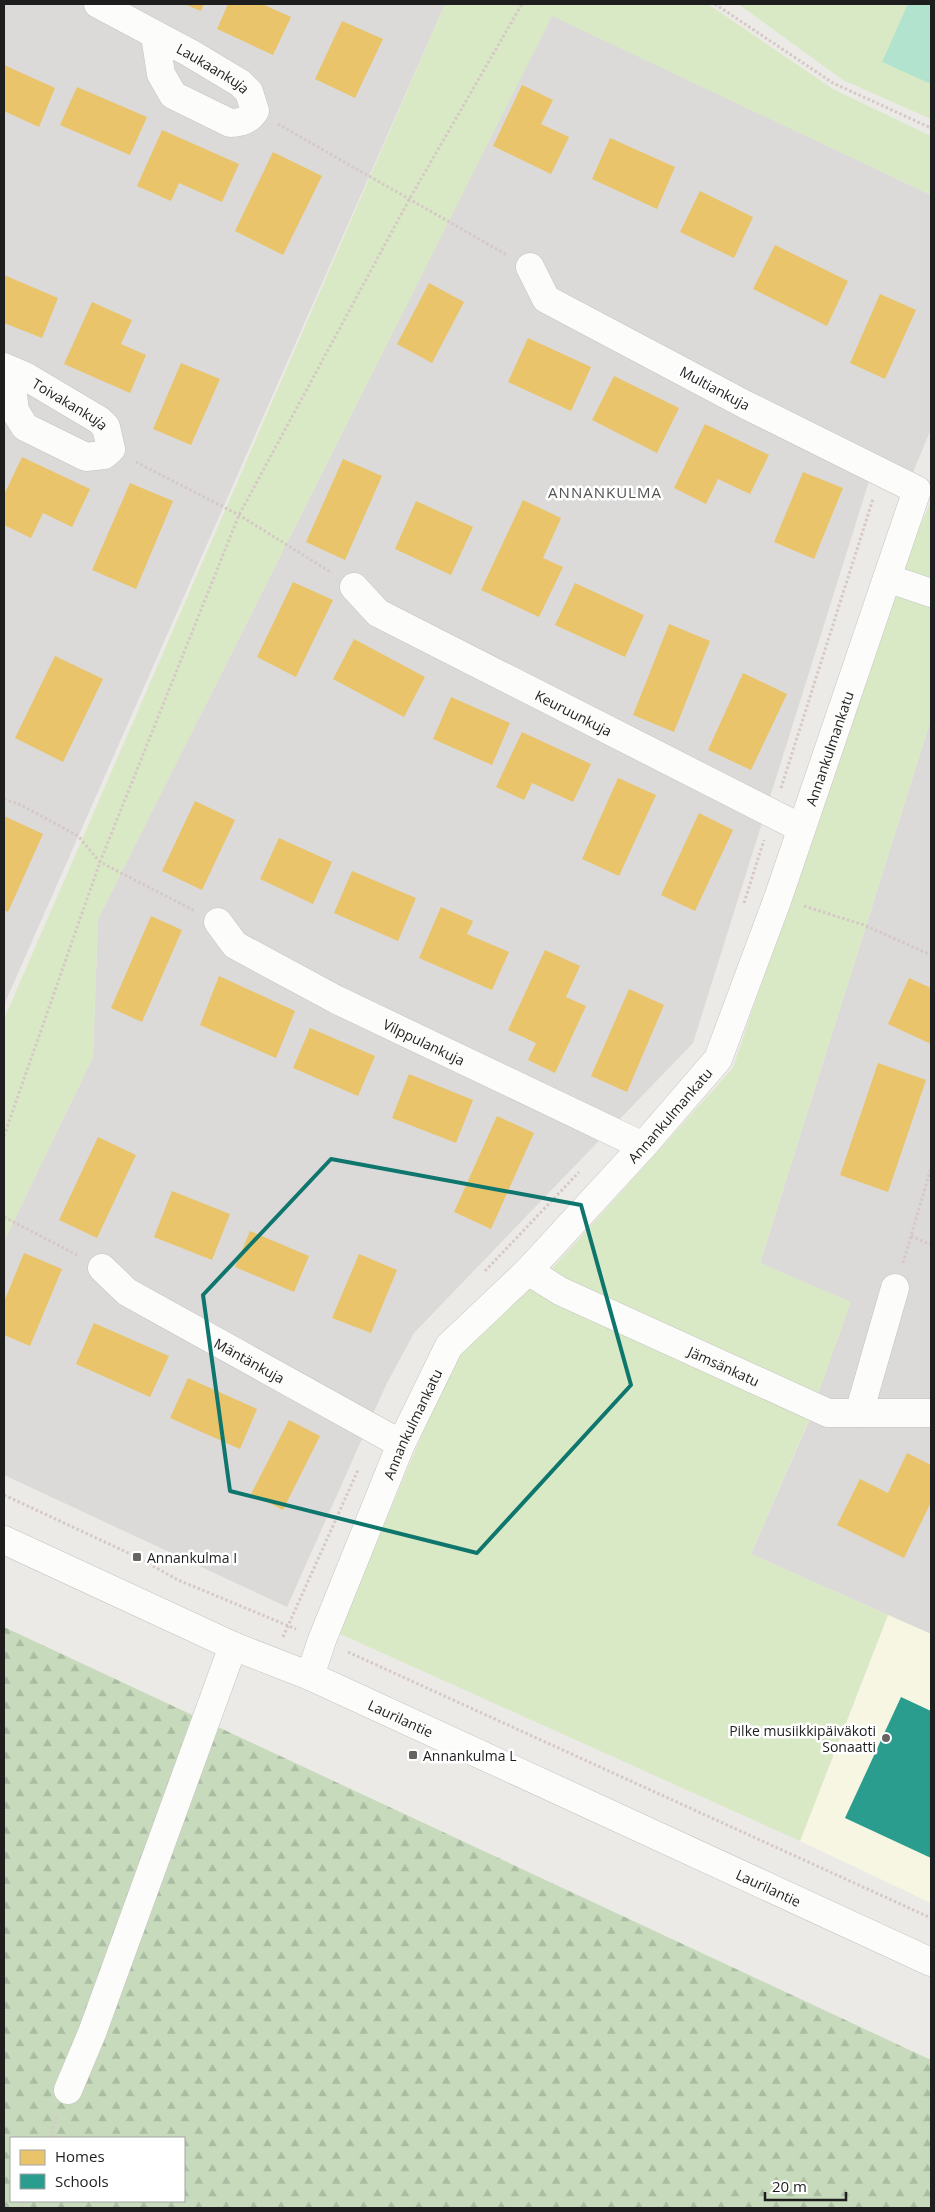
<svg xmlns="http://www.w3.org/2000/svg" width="935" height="2212" viewBox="0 0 935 2212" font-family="'Open Sans',sans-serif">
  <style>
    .residential { fill: #dbdad8 }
    .education { fill: #f6f6e2 }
    .grass { fill: #d9e9c5 }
    .forest { fill: url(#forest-firs); fill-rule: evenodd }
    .pitch { fill: #b2e3ce }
    .homes { fill: #e9c46a }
    .schools { fill: #2a9d8f }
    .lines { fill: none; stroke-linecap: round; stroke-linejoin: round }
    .minor-casing { stroke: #c5c4c3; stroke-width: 29 }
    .path { stroke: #d6c8c6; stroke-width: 3; stroke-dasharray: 2.5 2.5; stroke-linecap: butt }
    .minor { stroke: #fcfcfb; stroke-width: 28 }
    .marked { fill: none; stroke: #0f766e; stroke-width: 4; stroke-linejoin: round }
    .poi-dot { fill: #666564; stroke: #fff; stroke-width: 2 }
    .labels { text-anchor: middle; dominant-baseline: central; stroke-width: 5; stroke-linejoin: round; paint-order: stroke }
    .street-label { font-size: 14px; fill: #1e1e1e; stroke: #fff }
    .poi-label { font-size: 14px; fill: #1e1e1e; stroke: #fff; text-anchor: start }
    .neighbourhood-label { font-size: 15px; letter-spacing: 1px; fill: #515151; stroke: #fff }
  </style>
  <defs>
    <pattern id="forest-firs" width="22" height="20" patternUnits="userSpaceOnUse" patternTransform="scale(1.25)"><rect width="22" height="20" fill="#c7dbbc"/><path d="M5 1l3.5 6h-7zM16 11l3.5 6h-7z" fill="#aabca1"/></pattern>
  </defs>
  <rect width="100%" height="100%" fill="#eceae7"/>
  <path class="residential" d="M4 4H445L4 1005Z
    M552 15 931 195V429L911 477 875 462 693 1043 414 1333 386 1385 287 1607 4 1475V1241L93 1057 98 919Z
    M931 719V1634L751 1554 808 1423 850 1302 760 1263Z"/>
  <path class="education" d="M888 1615 931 1634V1903L800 1841Z"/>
  <path class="grass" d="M445 4H708L833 89 931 136V195L552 16 98 919 93 1057 4 1241V1019Z
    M738 4H931V119L843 80Z
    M931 501V583L900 573Z
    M893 590 931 602V719L760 1263 851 1302 818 1394 550 1271 733 1068Z
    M528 1284 810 1417 751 1554 888 1615 800 1841 338 1633 458 1350Z"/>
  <path class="forest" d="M4 1627 931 2060V2208H4ZM11 2138H184V2201H11Z"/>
  <path class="pitch" d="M908 4H931V84L882 62Z"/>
  <path class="homes" d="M184 4H204L201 11Z
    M228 4H262L291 17 273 55 217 29Z
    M342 21 383 39 355 98 315 79Z
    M4 65 55 88 39 127 4 111Z
    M522 85 553 100 541 124 569 137 551 174 493 146Z
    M77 87 147 117 130 155 60 125Z
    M162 130 239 164 222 202 179 183 171 201 137 186Z
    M610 138 675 167 657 209 592 179Z
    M273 152 322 176 283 255 235 231Z
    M700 191 753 217 734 258 680 232Z
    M775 245 848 281 827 326 753 289Z
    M4 275 58 298 42 338 4 323Z
    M429 283 464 302 432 363 397 344Z
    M880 294 916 310 885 379 850 363Z
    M92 302 132 320 121 344 146 355 130 393 64 364Z
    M528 338 591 367 571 411 508 382Z
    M181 363 220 379 191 445 153 429Z
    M614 376 679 408 657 453 592 420Z
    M705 424 769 455 750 494 718 479 706 504 674 488Z
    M22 457 90 489 72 527 43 513 31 538 4 525V495Z
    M343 459 382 476 345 560 306 542Z
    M803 472 843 488 814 559 774 542Z
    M130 483 173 501 136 589 92 570Z
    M523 500 561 518 543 558 563 567 539 617 481 590Z
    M416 501 473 527 451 575 395 549Z
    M293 582 333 600 296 677 257 657Z
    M575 583 644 615 625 657 555 625Z
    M669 624 710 641 674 732 633 715Z
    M354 639 425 677 404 717 333 679Z
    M55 656 103 679 63 762 15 738Z
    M743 673 787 694 751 770 708 750Z
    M451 697 510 723 492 765 433 739Z
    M522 732 591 764 573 802 532 783 524 800 496 787Z
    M618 778 656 795 619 876 582 859Z
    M195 801 235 820 202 890 162 871Z
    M699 813 733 830 695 911 661 895Z
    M4 816 43 834 8 912 4 910Z
    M279 838 332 862 313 904 260 879Z
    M352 871 416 898 398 941 334 913Z
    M441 907 473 921 467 934 509 952 492 990 419 958Z
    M151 916 182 930 142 1022 111 1008Z
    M545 950 580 966 566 997 586 1006 555 1073 528 1060 536 1043 508 1030Z
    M219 976 295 1011 276 1058 200 1025Z
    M909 978 931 988V1044L888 1024Z
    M629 989 664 1005 627 1092 591 1076Z
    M310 1028 375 1056 358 1096 293 1068Z
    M878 1063 926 1080 888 1192 840 1175Z
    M409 1074 473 1100 456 1143 392 1118Z
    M497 1116 534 1133 491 1229 454 1212Z
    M98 1137 136 1155 97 1238 59 1220Z
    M172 1191 230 1214 212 1260 154 1237Z
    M250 1231 309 1256 294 1292 235 1267Z
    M24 1253 62 1269 30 1346 4 1335V1302Z
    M359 1254 397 1270 371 1333 332 1318Z
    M94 1323 169 1356 150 1397 76 1364Z
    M188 1378 257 1409 240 1449 170 1418Z
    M289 1420 320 1436 283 1510 251 1494Z
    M907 1453 931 1465V1502L904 1558 837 1525 860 1479 888 1493Z"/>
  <path class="schools" d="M901 1697 931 1711V1858L845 1818Z"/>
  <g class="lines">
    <g class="minor-casing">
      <g id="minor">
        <path id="s1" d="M98 4 190 53 240 83 249 92 255 111C249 120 241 123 230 123L173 95 161 74 155 35"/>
        <path id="s2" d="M4 367 25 376 99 420 106 427 111 449 104 455 86 457 25 427 15 411 10 371"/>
        <path d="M887 578 931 593"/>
        <path id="s3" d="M354 587 378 613 801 828"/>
        <path id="s4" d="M218 922 235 945 337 1000 643 1146"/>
        <path id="s5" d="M102 1268 127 1292 401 1444"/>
        <path id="s6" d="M528 1271 560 1291 828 1413H931"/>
        <path d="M859 1413 895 1288"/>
        <path id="s7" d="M4 1540 233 1646 310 1676 931 1962"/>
        <path id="s8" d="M310 1676 322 1640 401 1444 449 1346 528 1271 643 1146 718 1059 778 898 917 490 746 405 546 299 530 267"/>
        <path d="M68 2090 92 2033 233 1646"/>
      </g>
    </g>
    <path class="path" d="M715 4 833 83 931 128
      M278 124 507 255
      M136 462 239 515 332 573
      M781 788 873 499
      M4 799 21 805 78 836 100 862 195 911
      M744 903 764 840
      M804 906 864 925 931 955
      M4 1136 100 862 239 515 410 198 522 4
      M4 1217 79 1256
      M911 1236 931 1245
      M903 1263 931 1168
      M485 1271 579 1172
      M4 1495 137 1557 178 1580 296 1629
      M283 1637 358 1470
      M348 1652 931 1918
      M49 2138 58 2114
      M21 2208 24 2201"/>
    <use href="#minor" class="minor"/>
  </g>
  <path class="marked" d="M331 1159 581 1205 631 1385 477 1553 230 1491 203 1295Z"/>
  <g class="poi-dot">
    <rect x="132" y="1552" width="10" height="10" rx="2.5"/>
    <circle cx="886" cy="1738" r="5"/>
    <rect x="408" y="1750" width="10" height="10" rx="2.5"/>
  </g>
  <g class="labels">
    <g class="street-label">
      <text stroke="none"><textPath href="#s1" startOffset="132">Laukaankuja</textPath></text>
      <text transform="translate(715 388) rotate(28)">Multiankuja</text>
      <text stroke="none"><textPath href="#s2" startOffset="76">Toivakankuja</textPath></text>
      <text stroke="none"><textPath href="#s3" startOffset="255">Keuruunkuja</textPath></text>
      <text stroke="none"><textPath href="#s8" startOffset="1082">Annankulmankatu</textPath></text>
      <text stroke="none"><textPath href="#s4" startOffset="241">Vilppulankuja</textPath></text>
      <text stroke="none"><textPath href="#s8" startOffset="678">Annankulmankatu</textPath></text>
      <text stroke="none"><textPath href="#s5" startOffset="175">Mäntänkuja</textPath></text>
      <text stroke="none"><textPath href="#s6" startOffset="218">Jämsänkatu</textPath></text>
      <text stroke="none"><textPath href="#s8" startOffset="272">Annankulmankatu</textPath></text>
      <text stroke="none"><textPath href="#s7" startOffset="435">Laurilantie</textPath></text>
      <text stroke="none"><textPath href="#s7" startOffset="840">Laurilantie</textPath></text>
    </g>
    <g class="poi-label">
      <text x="147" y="1557">Annankulma I</text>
      <text x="876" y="1730" text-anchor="end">Pilke musiikkipäiväkoti<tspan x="876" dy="16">Sonaatti</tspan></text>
      <text x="423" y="1755">Annankulma L</text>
    </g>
    <g class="neighbourhood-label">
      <text x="605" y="492">ANNANKULMA</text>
    </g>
  </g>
  <rect width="935" height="2212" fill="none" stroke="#1e1e1e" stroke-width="10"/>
  <rect x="10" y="2137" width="175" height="65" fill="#ffffff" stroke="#a5a5a5"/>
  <rect x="20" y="2150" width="25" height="15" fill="#e9c46a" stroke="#a5a5a5"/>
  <text x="55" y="2162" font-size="15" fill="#1e1e1e">Homes</text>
  <rect x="20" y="2174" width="25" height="15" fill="#2a9d8f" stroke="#a5a5a5"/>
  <text x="55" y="2187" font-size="15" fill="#1e1e1e">Schools</text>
  <path d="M765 2192v8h81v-8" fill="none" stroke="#1e1e1e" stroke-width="2.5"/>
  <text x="772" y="2192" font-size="15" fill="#1e1e1e" stroke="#ffffff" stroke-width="4" paint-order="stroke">20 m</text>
</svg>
